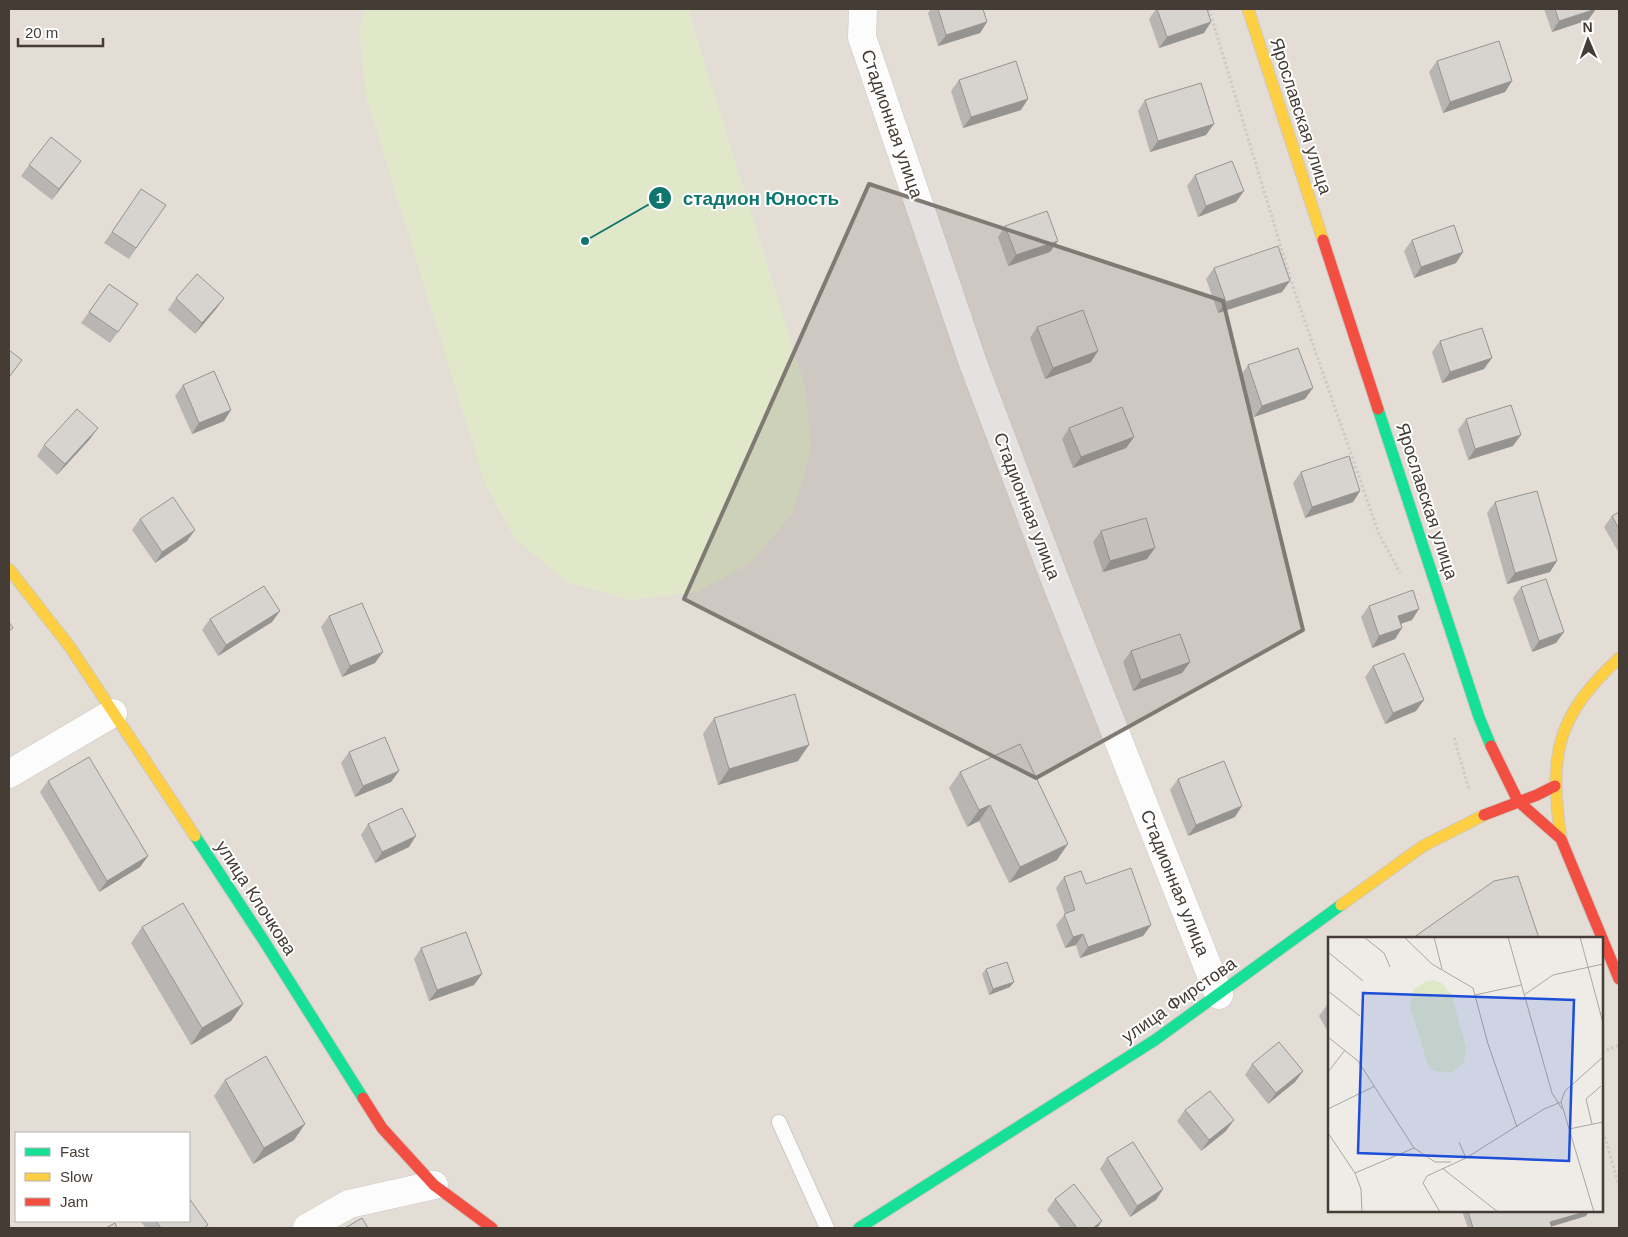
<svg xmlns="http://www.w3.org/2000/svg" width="1628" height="1237" viewBox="0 0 1628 1237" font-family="Helvetica,sans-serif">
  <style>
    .residential { fill: #e3ddd6; fill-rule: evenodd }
    .green { fill: #e0e8c9 }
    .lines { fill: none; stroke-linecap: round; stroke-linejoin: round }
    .lane-casing { stroke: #cbc8c4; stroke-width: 16 }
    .street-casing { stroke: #cbc8c4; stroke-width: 29 }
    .fast-casing { stroke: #cec8bf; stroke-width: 13 }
    .slow-casing { stroke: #cec8bf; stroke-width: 13 }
    .jam-casing { stroke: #cec8bf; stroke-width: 13 }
    .path { stroke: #cdcac7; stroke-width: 3; stroke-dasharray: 2.5 2.5; stroke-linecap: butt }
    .lane { stroke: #fdfcfc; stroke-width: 14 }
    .street { stroke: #fdfcfc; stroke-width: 28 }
    .fast { stroke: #16e098; stroke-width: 11 }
    .slow { stroke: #ffcf43; stroke-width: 11 }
    .jam { stroke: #f24e42; stroke-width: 11 }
    .wall { fill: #b9b5b2 }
    .shaded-wall { fill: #969491 }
    .building { fill: #d7d3cf; stroke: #969491 }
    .marked { fill: #807a74; fill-opacity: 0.2; stroke: #807a74; stroke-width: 4; stroke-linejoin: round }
    .labels { text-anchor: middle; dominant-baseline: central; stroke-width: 4; stroke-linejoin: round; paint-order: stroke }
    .street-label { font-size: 18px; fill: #443c35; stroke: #fff }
    .inset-road { fill: none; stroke: #aba6a0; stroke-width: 1 }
    .view { fill: #1d4ed8; fill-opacity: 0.15; stroke: #1d4ed8; stroke-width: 2.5 }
    .inset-edge { fill: none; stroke: #443c35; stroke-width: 2.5 }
    .leader { fill: none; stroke: #0f766e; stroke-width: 2 }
    .callout-dot { fill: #0f766e; stroke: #fff; stroke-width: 2 }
    .mark-label { font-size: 15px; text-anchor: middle; font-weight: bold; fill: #fff }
    .callout-label { font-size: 19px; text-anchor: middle; font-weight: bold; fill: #0f766e; stroke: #fff; stroke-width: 4; stroke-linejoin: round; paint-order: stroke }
  </style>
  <rect width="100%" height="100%" fill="#efece8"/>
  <path class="residential" d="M9 9H1619V1228H9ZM1329 938H1602V1211H1329ZM16 1133H189V1221H16Z"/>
  <path class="green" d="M365 9H688L805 386 811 449 793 512 752 562 695 593 629 600 567 582 515 539 485 484 366 96 359 29Z"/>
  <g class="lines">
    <g class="lane-casing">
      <path id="lane" d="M779 1122 827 1228"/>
    </g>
    <g class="street-casing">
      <path id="street" d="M863 9 862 37 973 363 1057 585 1219 995
        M9 774 113 713
        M307 1228 349 1204 434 1185"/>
    </g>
    <g class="fast-casing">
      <path id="fast" d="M1378 409 1479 717 1491 746
        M195 836 264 941 363 1098
        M859 1228 1155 1040 1341 905"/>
    </g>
    <g class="slow-casing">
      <path id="slow" d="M1248 9 1323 240
        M9 569 70 647 195 836
        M1561 839C1549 754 1555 718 1619 658
        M1341 905 1423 846 1484 815"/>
    </g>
    <g class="jam-casing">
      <path id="jam" d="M1323 240 1378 409
        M1491 746 1518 801 1561 839 1619 979
        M1484 815 1537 795 1555 786
        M363 1098 382 1128 434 1185 492 1228"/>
    </g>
    <path class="path" d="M1209 9 1294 290 1379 534 1400 573
      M1454 738 1469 789
      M1602 1052 1619 1045
      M1602 1127 1619 1186"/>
    <use href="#lane" class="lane"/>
    <use href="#street" class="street"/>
    <use href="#fast" class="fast"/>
    <use href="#slow" class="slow"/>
    <use href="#jam" class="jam"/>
  </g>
  <path class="wall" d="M931 9H938L987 22 980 33 938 46 928 13Z
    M1156 9H1207L1204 33 1159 48 1149 19Z
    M1544 9H1596L1588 20 1552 32Z
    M1437 61 1512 81 1505 92 1443 113 1429 72Z
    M959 80 1021 110 963 128 951 91Z
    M1145 100 1206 135 1150 152 1138 111Z
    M81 161 52 200 21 176 29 165Z
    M1195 175 1244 191 1236 202 1198 217 1187 186Z
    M141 189 166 205 129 259 104 243Z
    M1005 226 1050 252 1008 266 998 237Z
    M1412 240 1463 252 1456 263 1414 278 1404 251Z
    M1214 268 1282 292 1218 313 1206 279Z
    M109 284 138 304 110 343 81 323Z
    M176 298H224L216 309 195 334 168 310Z
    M1037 327 1091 362 1045 379 1030 338Z
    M1440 341 1484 369 1442 383 1432 352Z
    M1248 365 1305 399 1254 417 1240 376Z
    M183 385 231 410 224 421 192 434 175 396Z
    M1466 419 1513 446 1468 460 1458 430Z
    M1069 428 1134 437 1126 448 1073 468 1062 439Z
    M90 439 57 475 37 456 44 445Z
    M1301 472 1360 491 1353 502 1305 518 1293 483Z
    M1495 502 1550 572 1507 584 1487 513Z
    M1619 512V553L1604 527 1612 516Z
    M140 519 187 541 155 563 132 530Z
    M1101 531 1147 559 1103 572 1093 542Z
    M1521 587 1556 643 1532 652 1513 598Z
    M1369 606 1412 620 1401 624 1402 628 1395 639 1372 648 1361 617Z
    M329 616 375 663 342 677 321 627Z
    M210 619 272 622 218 656 202 630Z
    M1131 651 1190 662 1182 673 1133 691 1123 662Z
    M1373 666 1416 711 1385 724 1365 677Z
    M714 718 798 761 718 785 703 734Z
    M349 752 399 771 391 782 355 797 341 763Z
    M960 772 1057 860 1009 883 979 821 967 827 949 788Z
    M1178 779 1235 817 1188 836 1170 790Z
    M48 781 148 856 140 867 99 892 40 792Z
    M368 824 409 847 375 863 361 835Z
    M1064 877 1086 884 1151 925 1143 936 1080 958 1076 945 1065 948 1056 925 1065 914 1056 888Z
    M142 927 243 1004 231 1021 191 1045 131 943Z
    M421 948 482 974 474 985 429 1001 414 959Z
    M986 969 1010 987 989 995 982 974Z
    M1329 1003V1034L1319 1016 1327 1005Z
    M1252 1064 1303 1071 1295 1082 1268 1104 1245 1075Z
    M225 1080 305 1124 294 1140 253 1164 214 1096Z
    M1185 1110 1226 1131 1201 1151 1177 1121Z
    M1107 1158 1163 1189 1156 1200 1130 1217 1100 1169Z
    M1055 1199 1102 1221 1097 1228H1061L1047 1210Z
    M1462 1211H1589L1586 1216 1552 1226V1228H1468Z
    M140 1221H189L206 1228H146Z"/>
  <path class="shaded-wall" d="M1596 9 1588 20 1552 32 1559 21Z
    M987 22 980 33 938 46 946 35Z
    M1211 22 1204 33 1159 48 1167 37Z
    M1512 81 1505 92 1443 113 1450 102Z
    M1028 99 1021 110 963 128 971 117Z
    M1214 124 1206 135 1150 152 1158 141Z
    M81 161 73 172 52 200 59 189Z
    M1244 191 1236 202 1198 217 1206 206Z
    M1058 241 1050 252 1008 266 1016 255Z
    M1463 252 1456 263 1414 278 1421 267Z
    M1290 281 1282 292 1218 313 1226 302Z
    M224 298 216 309 195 334 202 323Z
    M1098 351 1091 362 1045 379 1053 368Z
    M1492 358 1484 369 1442 383 1450 372Z
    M1313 388 1305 399 1254 417 1262 406Z
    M231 410 224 421 192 434 199 423Z
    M98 428 90 439 57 475 65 464Z
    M1521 435 1513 446 1468 460 1475 449Z
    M1134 437 1126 448 1073 468 1081 457Z
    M1360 491 1353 502 1305 518 1312 507Z
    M195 530 187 541 155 563 162 552Z
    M1155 548 1147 559 1103 572 1110 561Z
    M1557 561 1550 572 1507 584 1515 573Z
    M1419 609 1412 620 1390 627 1398 616Z
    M280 611 272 622 218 656 226 645Z
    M1402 628 1395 639 1372 648 1379 636Z
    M1564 632 1556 643 1532 652 1539 641Z
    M383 652 375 663 342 677 350 666Z
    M1190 662 1182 673 1133 691 1141 680Z
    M1424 700 1416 711 1385 724 1393 713Z
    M809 745 798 761 718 785 729 769Z
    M399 771 391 782 355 797 363 786Z
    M990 805 979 821 967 827 979 810Z
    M1242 806 1235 817 1188 836 1196 825Z
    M416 836 409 847 375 863 382 852Z
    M1068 844 1057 860 1009 883 1020 867Z
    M148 856 140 867 99 892 107 881Z
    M1151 925 1143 936 1080 958 1088 947Z
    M1083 934 1076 945 1065 948 1073 937Z
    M482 974 474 985 429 1001 437 990Z
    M1014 982 1010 987 989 995 993 989Z
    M243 1004 231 1021 191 1045 202 1028Z
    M1303 1071 1295 1082 1268 1104 1276 1093Z
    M1234 1120 1226 1131 1201 1151 1209 1140Z
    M305 1124 294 1140 253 1164 264 1148Z
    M1163 1189 1156 1200 1130 1217 1137 1206Z
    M1588 1211H1589L1586 1216 1547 1228 1550 1222Z
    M1102 1221 1097 1228H1093Z"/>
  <path class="building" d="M938 9H983L987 22 946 35Z
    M1157 9H1207L1211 22 1167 37Z
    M1555 9H1596L1559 21Z
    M1499 41 1512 81 1450 102 1437 61Z
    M1016 61 1028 99 971 117 959 80Z
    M1201 83 1214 124 1158 141 1145 100Z
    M51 137 81 161 59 189 29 165Z
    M1232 161 1244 191 1206 206 1195 175Z
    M141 189 166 205 136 248 112 232Z
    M1047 211 1058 241 1016 255 1005 226Z
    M1454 225 1463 252 1421 267 1412 240Z
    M1278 246 1290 281 1226 302 1214 268Z
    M197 274 224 298 202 323 176 298Z
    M109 284 138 304 118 332 89 312Z
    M1083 310 1098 351 1053 368 1037 327Z
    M1482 328 1492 358 1450 372 1440 341Z
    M1298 348 1313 388 1262 406 1248 365Z
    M9 350 22 360 9 377Z
    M214 371 231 410 199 423 183 385Z
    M1511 405 1521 435 1475 449 1466 419Z
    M1122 407 1134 437 1081 457 1069 428Z
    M77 409 98 428 65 464 44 445Z
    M1349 456 1360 491 1312 507 1301 472Z
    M1537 491 1557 561 1515 573 1495 502Z
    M173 497 195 530 162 552 140 519Z
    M1619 512V529L1612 516Z
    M1146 518 1155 548 1110 561 1101 531Z
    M1546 579 1564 632 1539 641 1521 587Z
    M264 586 280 611 226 645 210 619Z
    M1413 590 1419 609 1398 616 1402 628 1379 636 1369 606Z
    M362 603 383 652 350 666 329 616Z
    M9 622 13 628 9 631Z
    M1180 634 1190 662 1141 680 1131 651Z
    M1404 653 1424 700 1393 713 1373 666Z
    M795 694 809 745 729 769 714 718Z
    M385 737 399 771 363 786 349 752Z
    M1020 744 1068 844 1020 867 990 805 979 810 960 772Z
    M89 757 148 856 107 881 48 781Z
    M1224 761 1242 806 1196 825 1178 779Z
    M402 808 416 836 382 852 368 824Z
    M1131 868 1151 925 1088 947 1083 934 1073 937 1064 914 1075 910 1064 877 1081 871 1086 884Z
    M1518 876 1539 938H1413L1427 928 1494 881Z
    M183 903 243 1004 202 1028 142 927Z
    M466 932 482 974 437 990 421 948Z
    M1007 962 1014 982 993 989 986 969Z
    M1329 1003V1009L1327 1005Z
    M1279 1042 1303 1071 1276 1093 1252 1064Z
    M266 1056 305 1124 264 1148 225 1080Z
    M1210 1091 1234 1120 1209 1140 1185 1110Z
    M1133 1142 1163 1189 1137 1206 1107 1158Z
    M1074 1184 1102 1221 1093 1228H1077L1055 1199Z
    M189 1198 208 1225 204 1228H161L156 1221H189Z
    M1468 1211H1588L1550 1222 1552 1228H1473Z
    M362 1218 368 1228H345Z
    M115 1223 117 1228H106Z"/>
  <path class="marked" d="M869 184 1223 301 1303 630 1036 778 684 599Z"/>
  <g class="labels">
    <g class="street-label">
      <text transform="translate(1301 116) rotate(72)">Ярославская улица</text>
      <text transform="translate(892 124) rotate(71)">Стадионная улица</text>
      <text transform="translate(1427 501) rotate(72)">Ярославская улица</text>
      <text transform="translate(1027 506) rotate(69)">Стадионная улица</text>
      <text transform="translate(1175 883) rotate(68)">Стадионная улица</text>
      <text transform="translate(256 898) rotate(57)">улица Клочкова</text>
      <text transform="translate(1179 1000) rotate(-35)">улица Фирстова</text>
    </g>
  </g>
  <g transform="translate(1328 937)">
    <rect width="275" height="275" fill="#efece8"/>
    <path d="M106 43 114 46 124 59 138 110 136 126 123 136 106 134 100 128 82 70 85 53 98 44Z" fill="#e0e8c9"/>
    <path class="inset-road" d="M36 0 56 16 62 30M76 0 104 27 145 51 160 107 189 190M106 0 114 32M180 0 224 156 234 172M252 0 275 86M0 15 35 44M0 54 32 79M147 58 193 48M196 58 225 38 275 27M0 100 30 124 86 211 107 225H123M0 135 17 113M0 172 47 149M264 187 258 162 273 149M241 192 275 185M0 196 27 236 86 211M131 205 138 221M114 231 170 275M27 236 33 252 34 275M112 275 95 246 99 239 138 221 216 172 233 165M266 275 233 165 237 154 275 120"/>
    <path class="view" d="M35 56 246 63 241 224 30 216Z"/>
    <rect width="275" height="275" class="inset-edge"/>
  </g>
  <path class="leader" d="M585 241L660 198"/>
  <g class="callout-dot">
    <circle cx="585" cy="241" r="5"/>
    <circle cx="660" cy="198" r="12"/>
  </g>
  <g class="mark-label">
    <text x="660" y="203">1</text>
  </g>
  <g class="callout-label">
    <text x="761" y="205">стадион Юность</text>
  </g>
  <rect width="1628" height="1237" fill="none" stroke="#443c35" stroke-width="20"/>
  <rect x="15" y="1132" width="175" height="90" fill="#ffffff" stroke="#b4b1ae"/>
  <rect x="25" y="1148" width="25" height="8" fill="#16e098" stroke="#b4b1ae"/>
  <text x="60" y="1157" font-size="15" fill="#443c35">Fast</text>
  <rect x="25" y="1173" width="25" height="8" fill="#ffcf43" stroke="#b4b1ae"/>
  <text x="60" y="1182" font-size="15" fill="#443c35">Slow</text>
  <rect x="25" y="1198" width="25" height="8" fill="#f24e42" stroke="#b4b1ae"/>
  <text x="60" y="1207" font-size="15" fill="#443c35">Jam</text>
  <g transform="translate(1588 40) rotate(358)" stroke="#ffffff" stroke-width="4" paint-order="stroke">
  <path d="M0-4L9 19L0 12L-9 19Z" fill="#443c35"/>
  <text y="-8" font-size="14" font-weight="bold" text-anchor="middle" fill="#443c35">N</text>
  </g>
  <path d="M18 38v8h85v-8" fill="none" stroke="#443c35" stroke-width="2.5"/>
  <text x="25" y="38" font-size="15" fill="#443c35" stroke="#ffffff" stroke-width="4" paint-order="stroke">20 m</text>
</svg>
